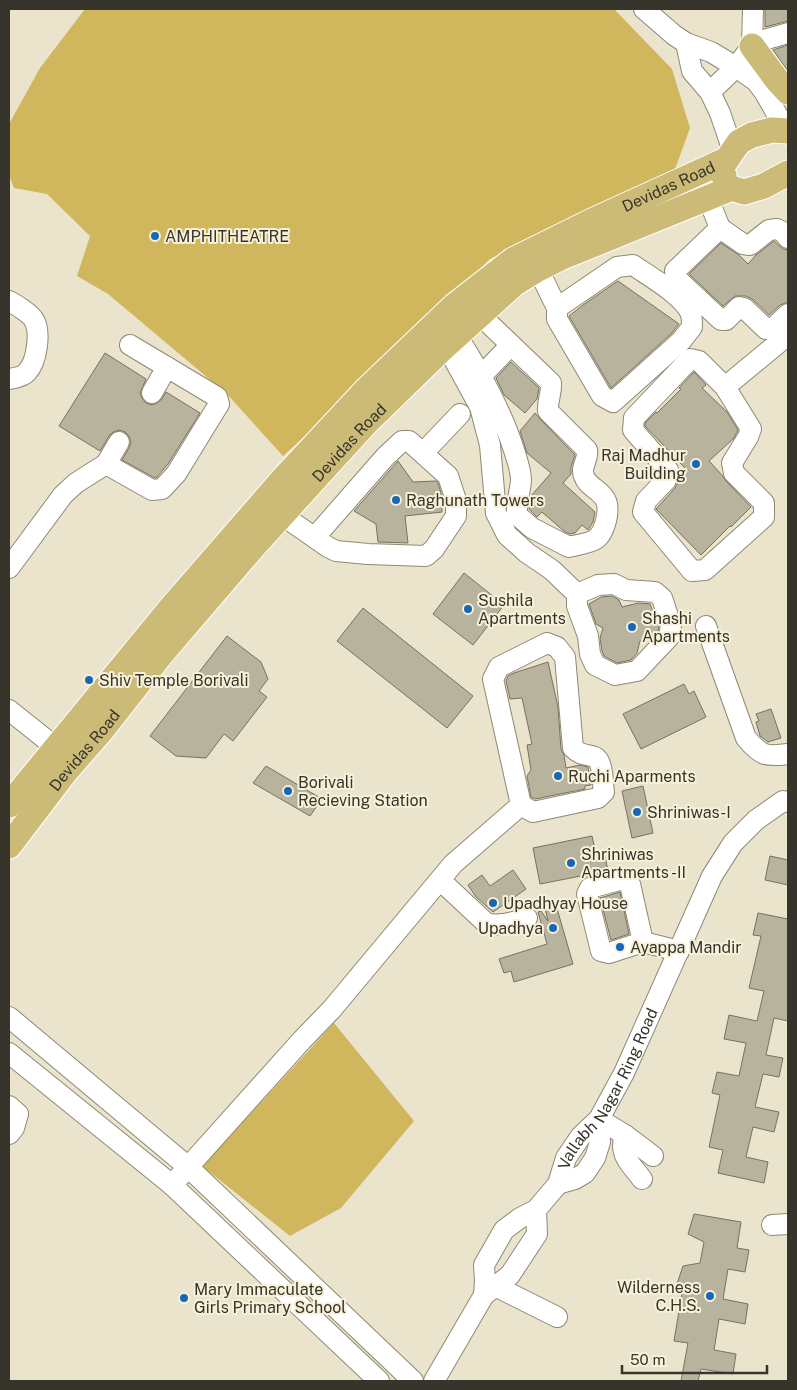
<svg xmlns="http://www.w3.org/2000/svg" width="797" height="1390" viewBox="0 0 797 1390" font-family="'Public Sans',sans-serif">
  <style>
    .green { fill: #d0b75d }
    .building { fill: #b8b39d; stroke: #77725e }
    .lines { fill: none; stroke-linecap: round; stroke-linejoin: round }
    .minor-casing { stroke: #8e8874; stroke-width: 22 }
    .major-casing { stroke: #fff; stroke-width: 27 }
    .minor { stroke: #fff; stroke-width: 20 }
    .major { stroke: #cbbb77; stroke-width: 25 }
    .poi-dot { fill: #1866b5; stroke: #f7f1da; stroke-width: 2 }
    .labels { text-anchor: middle; dominant-baseline: central; stroke-width: 4; stroke-linejoin: round; paint-order: stroke }
    .street-label { font-size: 16px; fill: #36342b; stroke: #f7f1da }
    .poi-label { font-size: 16px; fill: #36342b; stroke: #f7f1da; text-anchor: start }
  </style>
  <rect width="100%" height="100%" fill="#eae4cd"/>
  <path class="green" d="M85 9H614L672 69 690 128 675 169 490 259 363 384 283 456 227 394 108 294 77 276 90 236 47 194 14 188 9 175V124L40 68Z
    M334 1023 414 1121 341 1208 290 1236 202 1166Z"/>
  <path class="building" d="M765 9H788V21L765 27Z
    M788 45V71L773 50Z
    M774 241 783 249 788 250V302L780 305 769 315 752 299 746 296H735L723 306 689 274 721 243 739 255 748 264 756 255Z
    M618 281 679 324 672 333 611 388 569 316 583 305Z
    M105 353 146 379 140 393 142 398 146 403 152 405 157 403 162 399 166 392 200 413 168 464 156 478H155L122 460 129 448 131 443 129 436 125 432 119 430 113 432 109 436 100 451 59 426Z
    M511 362 539 388 537 399 525 413 504 395 496 378Z
    M694 372 706 385 702 388 727 412 738 430 734 438 709 461 722 475 726 481 751 507 731 527 730 526 701 555 656 509 675 488 678 482 679 474 685 468 645 426V423L656 412 657 413 681 389 679 388Z
    M535 413 540 419 575 455 571 467V474L563 483 595 512 593 522 588 530 582 525 575 533 570 534 565 532 542 512 537 517 529 509 531 496 551 473 527 453 520 431Z
    M398 461 413 482 436 481 438 483 441 493 442 512 405 516 408 543 378 542 376 524 354 511Z
    M464 573 504 605 473 645 433 614Z
    M612 596 619 600 622 607 638 603 650 604 659 626 658 631 652 638 640 641 637 653 631 660 617 663 604 656 602 651 600 638 603 628 596 624 589 604 601 597Z
    M363 608 473 696 447 728 337 641Z
    M227 636 261 662 268 679 259 691 267 697 233 741 224 734 206 758 176 756 150 736Z
    M548 662 558 707 561 749 564 755 566 768 580 765 588 767 591 785 585 786V789L535 799 531 797 527 776 531 770 527 745 532 744 522 698 510 699 506 681 508 676 514 673Z
    M684 684 689 694 694 691 706 717 641 749 623 714Z
    M771 709 781 738 768 742 760 736 756 722 759 721 756 714Z
    M266 766 322 799 310 816 253 783Z
    M643 786 653 833 632 838 622 791Z
    M592 836 597 858 605 856 608 871 587 877 586 875 540 884 533 848Z
    M770 856 788 860V885L765 880Z
    M513 870 526 889 493 912 476 897 468 885 482 875 490 886Z
    M620 892 629 934 611 940 600 898Z
    M556 905 573 964 514 982 511 971 504 973 499 959 547 944 538 912 541 911 548 921 545 908Z
    M758 913 788 919V1021L774 1018 766 1055 783 1058 779 1077 763 1074 755 1107 779 1112 774 1132 753 1127 746 1157 768 1162 764 1183 718 1173 723 1150 709 1147 720 1095 712 1093 717 1072 739 1076 746 1043 724 1039 729 1015 757 1021 764 991 749 988 761 936 753 935Z
    M694 1214 741 1222 737 1248 749 1250 745 1272 728 1269 723 1299 748 1304 745 1324 719 1319 714 1350 736 1354 733 1374 701 1369 698 1381H681L688 1343 674 1341 683 1287 677 1284 683 1266 700 1263 704 1242 688 1234Z"/>
  <g class="lines">
    <g class="minor-casing">
      <g id="minor">
        <path d="M644 9 674 35 686 43 711 52 736 67 756 81 765 93 787 132"/>
        <path d="M686 43 692 71 710 92 720 113 733 151"/>
        <path d="M752 46 767 39 788 33"/>
        <path d="M710 92 736 67 752 46 753 9"/>
        <path d="M708 198 720 228 743 244 750 245 769 230 777 229 783 232 788 238"/>
        <path d="M720 228 675 271 676 278 721 320H726L739 307 744 308 766 329 773 328 788 314"/>
        <path d="M538 269 557 308V319L602 396 613 402 681 341 692 327C692 322 692 318 691 314 684 296 649 276 633 265L617 267 557 308"/>
        <path d="M9 301C15 304 31 314 34 320 41 332 37 362 27 372 23 377 14 378 9 379"/>
        <path d="M457 336C480 372 501 409 514 450 517 460 521 470 521 480 520 493 516 502 517 515L532 528 569 547C576 545 591 543 596 539 605 532 611 509 605 499 600 490 587 486 584 476 580 467 589 459 587 450L548 411C547 401 552 393 551 383L480 315"/>
        <path d="M446 345 480 407 490 445 496 513 507 535 527 553 552 570 577 594V606L588 636 590 654 595 665 615 675 637 671 669 637 671 625 662 598 655 592 626 590 614 584 598 585 577 594"/>
        <path d="M482 375 511 345"/>
        <path d="M725 387 751 429 748 437 732 463 734 473 764 503V517L705 570 692 571 643 512 646 501 666 480 668 470 633 430 634 418 690 359 699 361 725 387 788 335"/>
        <path d="M152 393 167 367"/>
        <path d="M423 453 460 414"/>
        <path d="M106 464 119 442"/>
        <path d="M282 515 328 547 336 551 368 554 426 556 434 549 456 516V500L448 476 409 441H402L385 457 315 537"/>
        <path d="M9 568 63 495 76 483 106 464 152 490 162 489 176 474 219 404 217 397 130 345"/>
        <path d="M706 626 746 738C761 756 766 757 788 754"/>
        <path d="M9 710 68 757"/>
        <path d="M440 880 486 923C500 927 513 922 527 918"/>
        <path d="M643 942 630 884 623 879 590 888 587 894 601 951 609 953 643 942 679 951"/>
        <path d="M9 1017 187 1166 413 1381"/>
        <path d="M9 1053 172 1185 379 1381"/>
        <path d="M9 1106 18 1114 14 1128 9 1134"/>
        <path d="M599 1119 625 1135 653 1156"/>
        <path d="M625 1135C618 1155 631 1164 642 1179"/>
        <path d="M558 1184 575 1179 585 1173 595 1158 600 1142 599 1119"/>
        <path d="M172 1185 302 1040 332 1009 453 864 521 805 493 679 499 667 547 643 557 647 565 657 573 748C579 754 583 754 592 756 604 758 602 781 604 792L598 798 533 812 521 805"/>
        <path d="M772 1225 788 1224"/>
        <path d="M485 1281 557 1317"/>
        <path d="M484 1295 485 1281 484 1265 504 1230 520 1218 536 1210"/>
        <path id="s1" d="M434 1381 484 1295 510 1275 537 1234 536 1210 558 1184 566 1158 581 1136 599 1119 624 1073 712 876 733 843 756 820 783 801 788 802"/>
      </g>
    </g>
    <g class="major-casing">
      <g id="major">
        <path d="M752 46 777 80 788 92"/>
        <path d="M724 176 721 168 739 142 752 135 772 130 788 131"/>
        <path id="s2" d="M9 805 170 609 283 479 366 390 454 306 513 260 592 221 726 160"/>
        <path id="s3" d="M9 846 66 771 101 731 163 652 254 546 365 424 441 350 514 284 538 269 560 258 732 188 744 192 764 186 788 173"/>
      </g>
    </g>
    <use href="#minor" class="minor"/>
    <use href="#major" class="major"/>
  </g>
  <g class="poi-dot">
    <circle cx="155" cy="236" r="5"/>
    <circle cx="696" cy="464" r="5"/>
    <circle cx="396" cy="500" r="5"/>
    <circle cx="468" cy="609" r="5"/>
    <circle cx="632" cy="627" r="5"/>
    <circle cx="89" cy="680" r="5"/>
    <circle cx="558" cy="776" r="5"/>
    <circle cx="288" cy="791" r="5"/>
    <circle cx="637" cy="812" r="5"/>
    <circle cx="571" cy="863" r="5"/>
    <circle cx="493" cy="903" r="5"/>
    <circle cx="553" cy="928" r="5"/>
    <circle cx="620" cy="947" r="5"/>
    <circle cx="710" cy="1296" r="5"/>
    <circle cx="184" cy="1298" r="5"/>
  </g>
  <g class="labels">
    <g class="street-label">
      <text stroke="none"><textPath href="#s2" startOffset="916">Devidas Road</textPath></text>
      <text stroke="none"><textPath href="#s3" startOffset="528">Devidas Road</textPath></text>
      <text stroke="none"><textPath href="#s3" startOffset="122">Devidas Road</textPath></text>
      <text stroke="none"><textPath href="#s1" startOffset="348">Vallabh Nagar Ring Road</textPath></text>
    </g>
    <g class="poi-label">
      <text x="165" y="236">AMPHITHEATRE</text>
      <text x="686" y="455" text-anchor="end">Raj Madhur<tspan x="686" dy="18">Building</tspan></text>
      <text x="406" y="500">Raghunath Towers</text>
      <text x="478" y="600">Sushila<tspan x="478" dy="18">Apartments</tspan></text>
      <text x="642" y="618">Shashi<tspan x="642" dy="18">Apartments</tspan></text>
      <text x="99" y="680">Shiv Temple Borivali</text>
      <text x="568" y="776">Ruchi Aparments</text>
      <text x="298" y="782">Borivali<tspan x="298" dy="18">Recieving Station</tspan></text>
      <text x="647" y="812">Shriniwas-I</text>
      <text x="581" y="854">Shriniwas<tspan x="581" dy="18">Apartments -II</tspan></text>
      <text x="503" y="903">Upadhyay House</text>
      <text x="543" y="928" text-anchor="end">Upadhya</text>
      <text x="630" y="947">Ayappa Mandir</text>
      <text x="700" y="1287" text-anchor="end">Wilderness<tspan x="700" dy="18">C.H.S.</tspan></text>
      <text x="194" y="1289">Mary Immaculate<tspan x="194" dy="18">Girls Primary School</tspan></text>
    </g>
  </g>
  <rect width="797" height="1390" fill="none" stroke="#36342b" stroke-width="20"/>
  <path d="M622 1365v8h145v-8" fill="none" stroke="#36342b" stroke-width="2.5"/>
  <text x="630" y="1365" font-size="15" fill="#36342b" stroke="#f7f1da" stroke-width="4" paint-order="stroke">50 m</text>
</svg>
